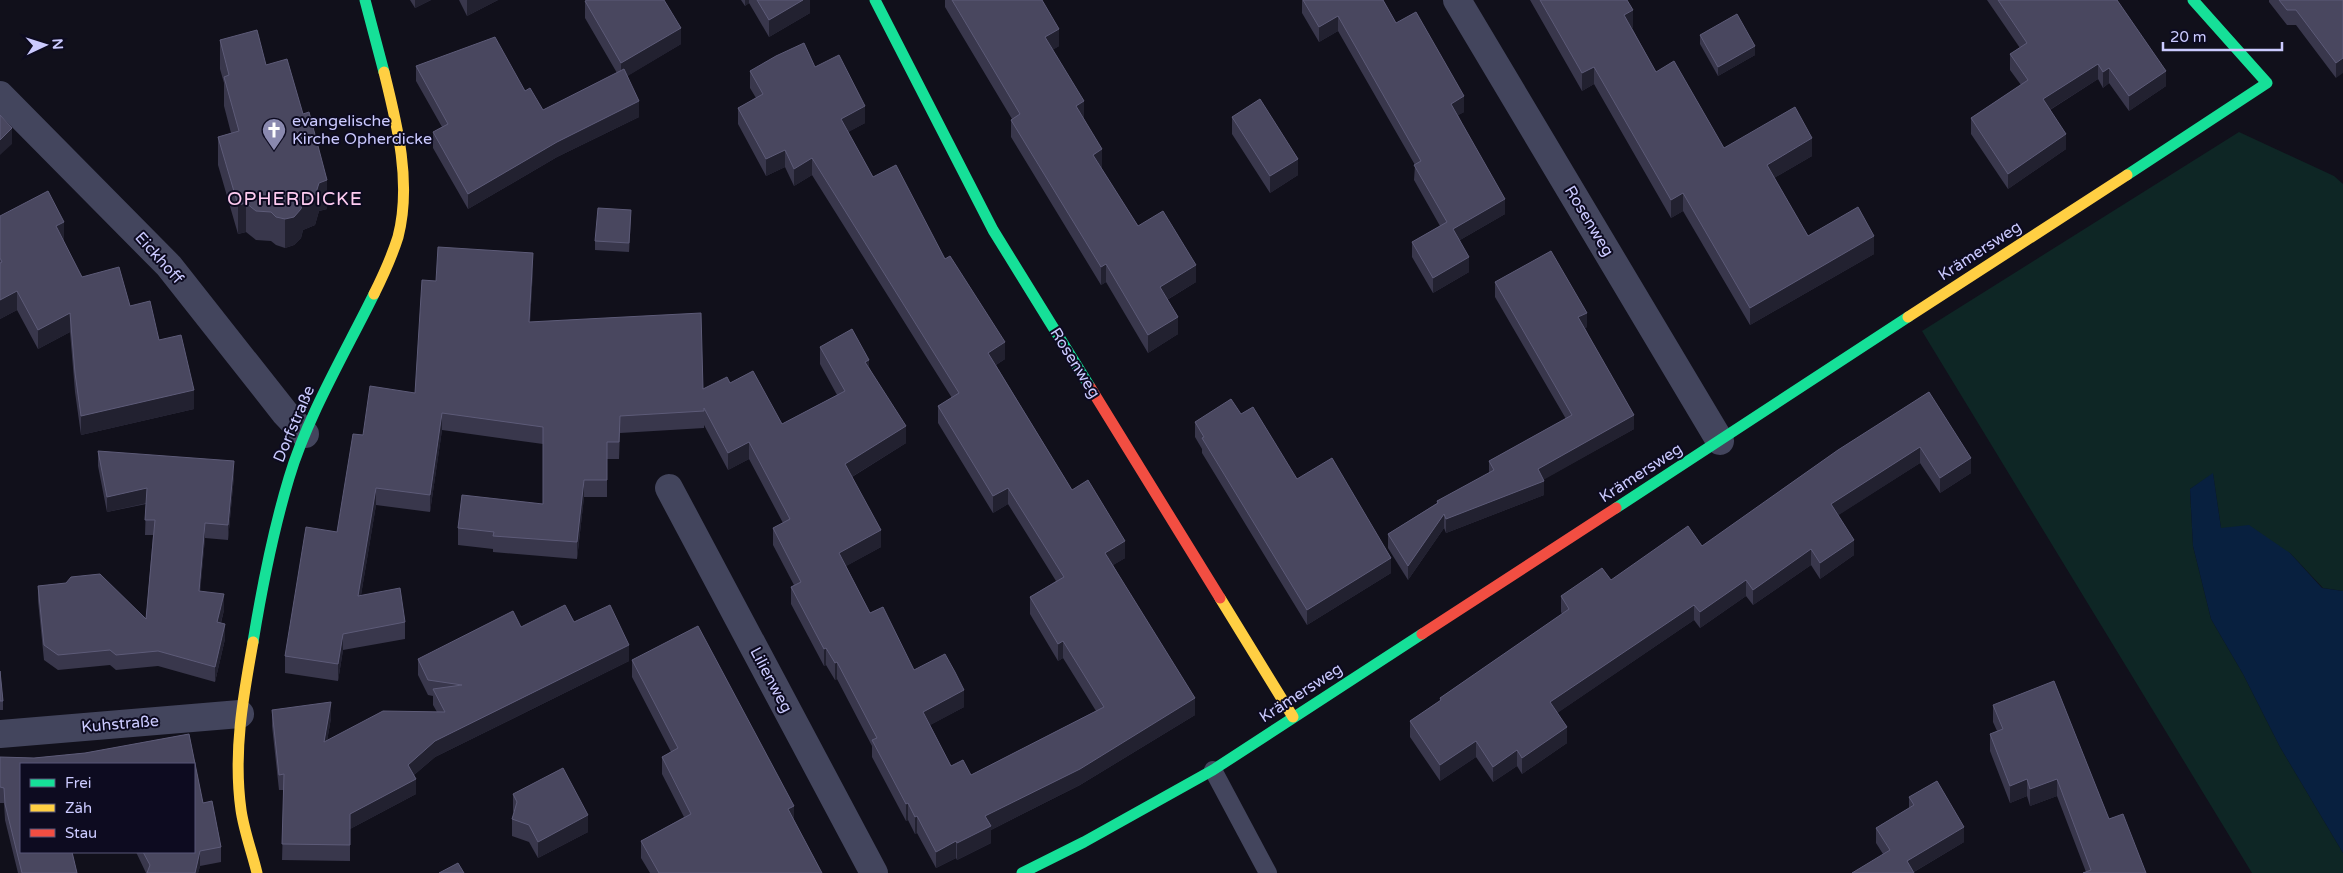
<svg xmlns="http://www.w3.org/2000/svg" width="2343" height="873" viewBox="0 0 2343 873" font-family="'Varela Round',sans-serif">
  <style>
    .green { fill: #0e2625 }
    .water { fill: #08203f }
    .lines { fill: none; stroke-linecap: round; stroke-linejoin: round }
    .lane { stroke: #43455d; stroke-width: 18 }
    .street { stroke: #43455d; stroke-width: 28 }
    .fast { stroke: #16e098; stroke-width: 11 }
    .slow { stroke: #ffcf43; stroke-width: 11 }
    .jam { stroke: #f24e42; stroke-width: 11 }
    .wall { fill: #39374c }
    .shaded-wall { fill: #222130 }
    .building { fill: #49475f; stroke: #5d5b78 }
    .labels { text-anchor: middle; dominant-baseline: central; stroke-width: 4; stroke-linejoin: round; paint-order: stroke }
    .poi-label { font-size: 16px; fill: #cbcaff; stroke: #0d0b20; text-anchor: start }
    .street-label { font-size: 16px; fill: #cbcaff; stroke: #0d0b20 }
    .quarter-label { font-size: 19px; letter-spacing: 1px; fill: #ffccf1; stroke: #0d0b20 }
  </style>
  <rect width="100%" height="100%" fill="#11101b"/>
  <path class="green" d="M2239 132 2334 176 2343 184V591L2323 588 2290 553 2221 528 2213 474 2190 489 2193 546 2211 619 2243 674 2280 747 2343 853V873H2252L1922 331Z"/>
  <path class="water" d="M2213 473 2221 528 2249 525 2290 553 2322 588 2343 591V853L2280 747 2243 674 2211 619 2193 546 2190 489Z"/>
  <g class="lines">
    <path class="lane" d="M1213 770 1268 873"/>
    <path class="street" d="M1457 0 1720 441
      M0 95 169 266 285 413 305 434
      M669 488 874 873
      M0 734 240 714"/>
    <path class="fast" d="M365 0 384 72
      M875 0 993 230 1090 387
      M2127 175 2267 83 2193 0
      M1616 508 1908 317
      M253 642C262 587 273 531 289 478 307 417 346 351 374 294
      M1022 873 1084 842 1213 770 1422 634"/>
    <path class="slow" d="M374 294C383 276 392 256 398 237 412 183 397 124 384 72
      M1908 317 2127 175
      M1220 598 1293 717
      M253 642C243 697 233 753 241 810 244 831 252 852 257 873"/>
    <path class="jam" d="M1090 387 1220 598
      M1422 634 1616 508"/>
  </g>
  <path class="wall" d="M410 0H431L415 8Z
    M459 0H498L467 16Z
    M741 0H810V13L769 37 749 3 745 6Z
    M945 0H1042L1059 46 1052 50 1084 119 1102 167 1101 168 1138 226 1196 282 1167 300 1178 334 1148 353 1106 282 1101 285 1011 137V120L1012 119 945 7Z
    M1302 0H1383L1396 23 1464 112 1458 115 1505 214 1460 240 1469 272 1433 293 1412 257V242L1440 226 1414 180 1415 165 1338 31 1319 42 1302 13Z
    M1530 0H1627L1633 28H1632L1656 72 1724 148 1812 156 1774 178 1808 236 1874 254 1750 325 1683 211 1671 218 1594 84 1582 91Z
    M1987 0H2117L2166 86 2129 111 2109 83 2103 88 2098 79 2050 110 2066 149 2008 189 1971 134V118L2021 85 2010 70V54L2020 48Z
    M2269 0H2343L2336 78 2296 25H2287L2269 2Z
    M585 1 681 44 627 76 639 117 557 157 468 209 433 148V132L442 127 416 81V66L525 91 543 110 617 73 585 18Z
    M1700 35 1755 55 1718 76 1700 44Z
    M220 40 266 65 327 209 319 211 315 225 303 230 301 238 294 245 285 248 276 245 271 241 256 240 246 232 238 234 218 165V137L231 133 224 106V83L220 69Z
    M815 67 865 123 848 132 873 177 945 259 1005 359 996 365 1072 490 1125 558 1113 565 1195 715 1080 785 991 830V843L957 860 956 858 936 868 917 833 915 834 908 820 906 821 872 757V746L837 679 835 680 826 665 824 666 791 604V587L794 585 773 545V528L783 523 749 459 728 470 704 425V428L620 433 619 459H607V497H584L577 559 493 552V549L458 545V528L543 504V444L442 430 430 512 376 505 361 595 405 622V639L343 650 338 681 285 673V656L337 532 363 435 415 393 436 281 533 270 530 322 703 389 730 383 782 424 837 395 820 364V347L869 367 906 443 852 477 881 547 846 566 870 613 914 670 964 707 930 725 951 766 971 775 1096 711 1063 658 1058 661 1030 614V597L1056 581 1008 504 993 513 938 423V406L952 398 812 175 794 186 785 167 766 176 738 124V108L756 98 750 88V71Z
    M1232 117 1298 175 1270 193 1232 134Z
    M0 216 64 240 63 241 82 277 130 306 159 340 194 409 81 435 75 392 70 332 38 349 17 310 0 319Z
    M631 218 629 252 595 250V241Z
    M1495 282 1587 327 1585 328 1634 429 1544 479V495L1446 533 1444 528 1408 580 1388 548V534L1437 503V501L1489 473V461L1566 419 1495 297Z
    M1929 392 1971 473 1940 493 1920 463 1838 515 1854 555 1820 579 1811 565 1753 605 1746 596 1700 628 1694 620 1557 713 1567 743 1522 774 1517 766 1493 782 1476 757 1440 781 1410 737V721L1440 701V698L1562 614 1561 612V596L1611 580 1702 546Z
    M1241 414 1297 479 1391 573 1307 625 1202 453V449L1195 437V422Z
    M98 451 234 476 228 540 205 538 200 591 224 610 221 623 225 639 215 682 158 666 116 670 110 665 58 670 44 660 38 601V586L66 583 146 619 153 535H145L146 504 107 512 98 466Z
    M574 622 629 661 435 757 414 775 416 794 350 829V861L282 860 284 790H279L272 726V710L331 718 327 741 437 712 433 705V696L428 695 418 675V659L521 627Z
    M632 660 794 820 822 873H650L641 858V841L684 817 662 774V757L671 752 632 677Z
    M0 671 3 701V710H0Z
    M1993 705 2109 819 2146 873 2086 872 2057 796 2030 806 2027 796 2010 803 1990 751V734L1997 731 1993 722Z
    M189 734 203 803 212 801 221 847V862L200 866 198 873H146L136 852H194V764H21V852H72L77 873H18L5 820 4 803H0V757L34 758 85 753Z
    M513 794 588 832 538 858 529 842 512 836V819L514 813 513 811Z
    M1909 797 1964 842 1914 872 1883 854 1876 843V828L1909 808Z"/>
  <path class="shaded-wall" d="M415 0H431L415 8Z
    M467 0H498L467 16Z
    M745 0H749V3L745 6Z
    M803 0H810V13L769 37V20Z
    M1633 10V28L1624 32V15Z
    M1338 16V31L1319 42V27Z
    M681 28V44L621 80V63Z
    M1059 29V46L1045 55V37Z
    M1755 46V55L1718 76V67Z
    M2343 58V73L2336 78V63Z
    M2098 64V79L2043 114V99Z
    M1594 67V84L1582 91V73Z
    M2109 68V83L2103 88V72Z
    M2166 71V86L2129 111V96Z
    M1464 96V112L1451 119V104Z
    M639 101V117L557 157 468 209V194L557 142Z
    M1084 101V119L1076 124V106Z
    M865 106V123L841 136V119Z
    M12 128V144L0 155V140Z
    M2066 134V149L2008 189V174Z
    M1812 138V156L1767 182V165Z
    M1102 149V167L1093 173V155Z
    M785 150V167L766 176V159Z
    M812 158V175L794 186V169Z
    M1298 159V175L1270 193V176Z
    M327 180V209L319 211 315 225 303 230 301 238 294 245 285 248V219L319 183Z
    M1683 193V211L1671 218V200Z
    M1505 199V214L1453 244V229Z
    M246 203V232L238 234V205Z
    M631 210V218L629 252V243Z
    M64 222V240L56 245V226Z
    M1874 236V254L1750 325V308Z
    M533 253V270L529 339V322Z
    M1469 257V272L1433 293V278Z
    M1106 264V282L1101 285V267Z
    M1196 265V282L1160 304V287Z
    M17 291V310L0 319V300Z
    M70 313V332L38 349V330Z
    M1587 313V327L1578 332V317Z
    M1178 317V334L1148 353V335Z
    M1005 342V359L988 370V353Z
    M869 360V377L865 362Z
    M194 390V409L81 435V416Z
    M442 413V430L430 512V495Z
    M1634 415V429L1538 483V469Z
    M906 426V443L845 481V464Z
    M749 442V459L728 470V453Z
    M1920 447V463L1831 520V504Z
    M1971 458V473L1940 493V478Z
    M234 461V476L228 540V525Z
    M584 480V497L577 559V542Z
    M1544 481V495L1446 533V519Z
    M147 488V503L107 512V497Z
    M376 488V505L358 613V596Z
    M1008 488V504L993 513V496Z
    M1444 514V528L1408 580V566Z
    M205 523V538L199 606V591Z
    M881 530V547L839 570V553Z
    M1854 540V555L1820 579V563Z
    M1125 541V558L1105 570V553Z
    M1811 549V565L1753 605V590Z
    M1391 558V573L1307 625V610Z
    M1746 580V596L1700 628V612Z
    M224 594V610L217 637V622Z
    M1694 605V620L1550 718V702Z
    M225 624V639L215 682V667Z
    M343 634V650L338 681V664Z
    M1063 641V658L1058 661V644Z
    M629 645V661L435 757 408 780V765L435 741Z
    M826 648V665L824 666V649Z
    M837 662V679L835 680V663Z
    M964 690V707L923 729V712Z
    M1195 698V715L1080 785 991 830V843L957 860V843L985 816Z
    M331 702V718L324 758V742Z
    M1567 727V743L1522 774V758Z
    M1476 741V757L1440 781V765Z
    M1517 750V766L1493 782V767Z
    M416 779V794L350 829V861V814Z
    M2027 779V796L2010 803V786Z
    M2057 779V796L2030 806V789Z
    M908 803V820L906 821V804Z
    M794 806V823L788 809Z
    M588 815V832L538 858V842Z
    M917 816V833L915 834V817Z
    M1964 827V842L1912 873 1907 861Z
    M956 841V858L936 868V852Z
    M200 851V866L198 873H195Z"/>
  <path class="building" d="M587 0H664L681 28 621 63 585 1Z
    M757 0H803L769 20Z
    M952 0H1042L1059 29 1045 37 1084 101 1076 106 1102 149 1093 155 1138 226 1163 211 1196 265 1160 287 1178 317 1148 335 1106 264 1101 267 1011 120 1020 114Z
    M1303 0H1383L1396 23 1416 12 1464 96 1451 104 1505 199 1453 229 1469 257 1433 278 1412 242 1447 222 1414 165 1421 161 1338 16 1319 27Z
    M1540 0H1627L1633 10 1624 15 1656 72 1674 61 1724 148 1795 107 1812 138 1767 165 1808 236 1858 207 1874 236 1750 308 1683 193 1671 200 1594 67 1582 73Z
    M1998 0H2117L2166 71 2129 96 2109 68 2103 72 2098 64 2043 99 2066 134 2008 174 1971 118 2028 80 2010 54 2027 43Z
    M2279 0H2343V58L2336 63 2296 10H2287Z
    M1737 14 1755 46 1718 67 1700 35Z
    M257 30 266 65 287 59 303 114 309 112 327 180 319 183 315 196 303 201 301 209 294 217 285 219 276 217 271 212 256 211 246 203 238 205 218 137 239 131 224 77 229 75 220 40Z
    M495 37 525 91 530 88 543 110 624 69 639 101 557 142 468 194 433 132 448 124 416 66Z
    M804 43 815 67 839 55 865 106 841 119 873 177 896 165 945 259 950 256 1005 342 988 353 1072 490 1088 480 1125 541 1105 553 1195 698 1080 769 985 816 991 826 957 843 956 841 936 852 917 816 915 817 908 803 906 804 872 740 877 738 837 662 835 663 826 648 824 649 791 587 801 582 773 528 790 519 749 442 728 453 704 408V411L620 416 619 442H607V480H584L577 542 493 536 494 532 458 528 462 495 543 504V427L442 413 430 495 376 488 358 596 400 588 405 622 343 634 338 664 285 656 306 527 337 532 353 434 363 435 370 386 415 393 422 280 436 281 438 247 533 253 529 322 701 313 703 389 727 377 730 383 753 371 782 424 845 391 820 347 852 329 869 360 865 362 906 426 845 464 881 530 839 553 870 613 883 607 914 670 945 654 955 672 964 690 923 712 951 766 963 760 971 775 1104 707 1063 641 1058 644 1030 597 1064 577 1008 488 993 496 938 406 959 393 812 158 794 169 785 150 766 159 738 108 763 94 750 71 776 56Z
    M1260 99 1298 159 1270 176 1232 117Z
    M0 115 12 128 0 140Z
    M48 191 64 222 56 226 82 277 119 267 130 306 150 301 159 340 181 335 194 390 81 416 75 373 70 313 38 330 17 291 0 300V263L2 262 0 258V216Z
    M598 208 631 210 629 243 595 241Z
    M1551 251 1587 313 1578 317 1634 415 1538 469 1544 481 1446 519 1444 514 1408 566 1388 534 1438 503 1437 501 1494 470 1489 461 1572 415 1495 282Z
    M1929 392 1971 458 1940 478 1920 447 1831 504 1854 540 1820 563 1811 549 1753 590 1746 580 1700 612 1694 605 1550 702 1567 727 1522 758 1517 750 1493 767 1476 741 1440 765 1410 721 1441 700 1440 698 1569 609 1561 596 1602 568 1611 580 1688 526 1702 546 1838 450Z
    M1231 399 1241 414 1253 407 1297 479 1332 458 1391 558 1307 610 1202 438 1204 437 1195 422Z
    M98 451 234 461 228 525 205 523 199 591 224 594 217 622 225 624 215 667 158 651 116 655 110 650 58 655 44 645 38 586 66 583 71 577 100 574 146 619 155 520H145L147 488 107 497Z
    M565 605 574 622 610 605 629 645 435 741 408 765 416 779 350 814V845L282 844 284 774 279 775 272 710 331 702 324 742 383 711 445 712 433 689 462 685 428 680 418 659 513 611 521 627Z
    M698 626 794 806 788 809 822 873H659L641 841 691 814 662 757 678 748 632 660Z
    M0 671 3 701H0Z
    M2054 681 2109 819 2123 814 2146 873H2083L2091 870 2057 779 2030 789 2027 779 2010 786 1990 734 2003 729 1993 705Z
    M189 734 203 803 212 801 221 847 200 851 195 873H147L150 865 143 852H194V764H21V852H72L77 873H22L5 804 4 788 0 787V757L34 758 85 753Z
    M563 768 588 815 538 842 529 825 512 819 517 802 513 794Z
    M1937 781 1964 827 1907 861 1914 873H1852L1890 850 1876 828 1914 805 1909 797Z
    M458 863 464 873H439Z"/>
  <defs>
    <g id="church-pin" transform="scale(1.25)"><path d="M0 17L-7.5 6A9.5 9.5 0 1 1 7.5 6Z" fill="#8a89af" stroke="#0d0b20"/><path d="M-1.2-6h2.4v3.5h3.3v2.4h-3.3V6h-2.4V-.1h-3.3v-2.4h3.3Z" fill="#fff"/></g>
  </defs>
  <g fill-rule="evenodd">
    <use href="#church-pin" x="274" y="130"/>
  </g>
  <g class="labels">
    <g class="poi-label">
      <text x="292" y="121">evangelische<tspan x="292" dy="18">Kirche Opherdicke</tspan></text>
    </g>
    <g class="street-label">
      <text transform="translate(1589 221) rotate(59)">Rosenweg</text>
      <text transform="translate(1980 251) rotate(-33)">Krämersweg</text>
      <text transform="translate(159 258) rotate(48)">Eickhoff</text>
      <text transform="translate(1075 363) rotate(58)">Rosenweg</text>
      <text transform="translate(294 424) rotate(-67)">Dorfstraße</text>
      <text transform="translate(1641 473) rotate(-33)">Krämersweg</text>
      <text transform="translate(771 680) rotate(62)">Lilienweg</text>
      <text transform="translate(1301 693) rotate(-33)">Krämersweg</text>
      <text transform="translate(120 724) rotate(-5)">Kuhstraße</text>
    </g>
    <g class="quarter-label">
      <text x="295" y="199">OPHERDICKE</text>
    </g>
  </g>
  <rect x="20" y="763" width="175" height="90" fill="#0d0b20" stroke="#595779"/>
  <rect x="30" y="779" width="25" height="8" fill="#16e098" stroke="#595779"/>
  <text x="65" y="788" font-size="15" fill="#cbcaff">Frei</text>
  <rect x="30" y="804" width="25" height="8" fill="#ffcf43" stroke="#595779"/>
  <text x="65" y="813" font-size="15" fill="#cbcaff">Zäh</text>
  <rect x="30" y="829" width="25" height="8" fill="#f24e42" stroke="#595779"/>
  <text x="65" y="838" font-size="15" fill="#cbcaff">Stau</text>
  <g transform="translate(45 45) rotate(86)" stroke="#0d0b20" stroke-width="4" paint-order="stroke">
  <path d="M0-4L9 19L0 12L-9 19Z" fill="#cbcaff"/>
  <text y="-8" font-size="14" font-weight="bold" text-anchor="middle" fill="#cbcaff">N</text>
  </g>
  <path d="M2163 42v8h119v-8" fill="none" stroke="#cbcaff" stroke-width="2.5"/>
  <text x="2170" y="42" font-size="15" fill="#cbcaff" stroke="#0d0b20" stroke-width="4" paint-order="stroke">20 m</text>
</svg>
